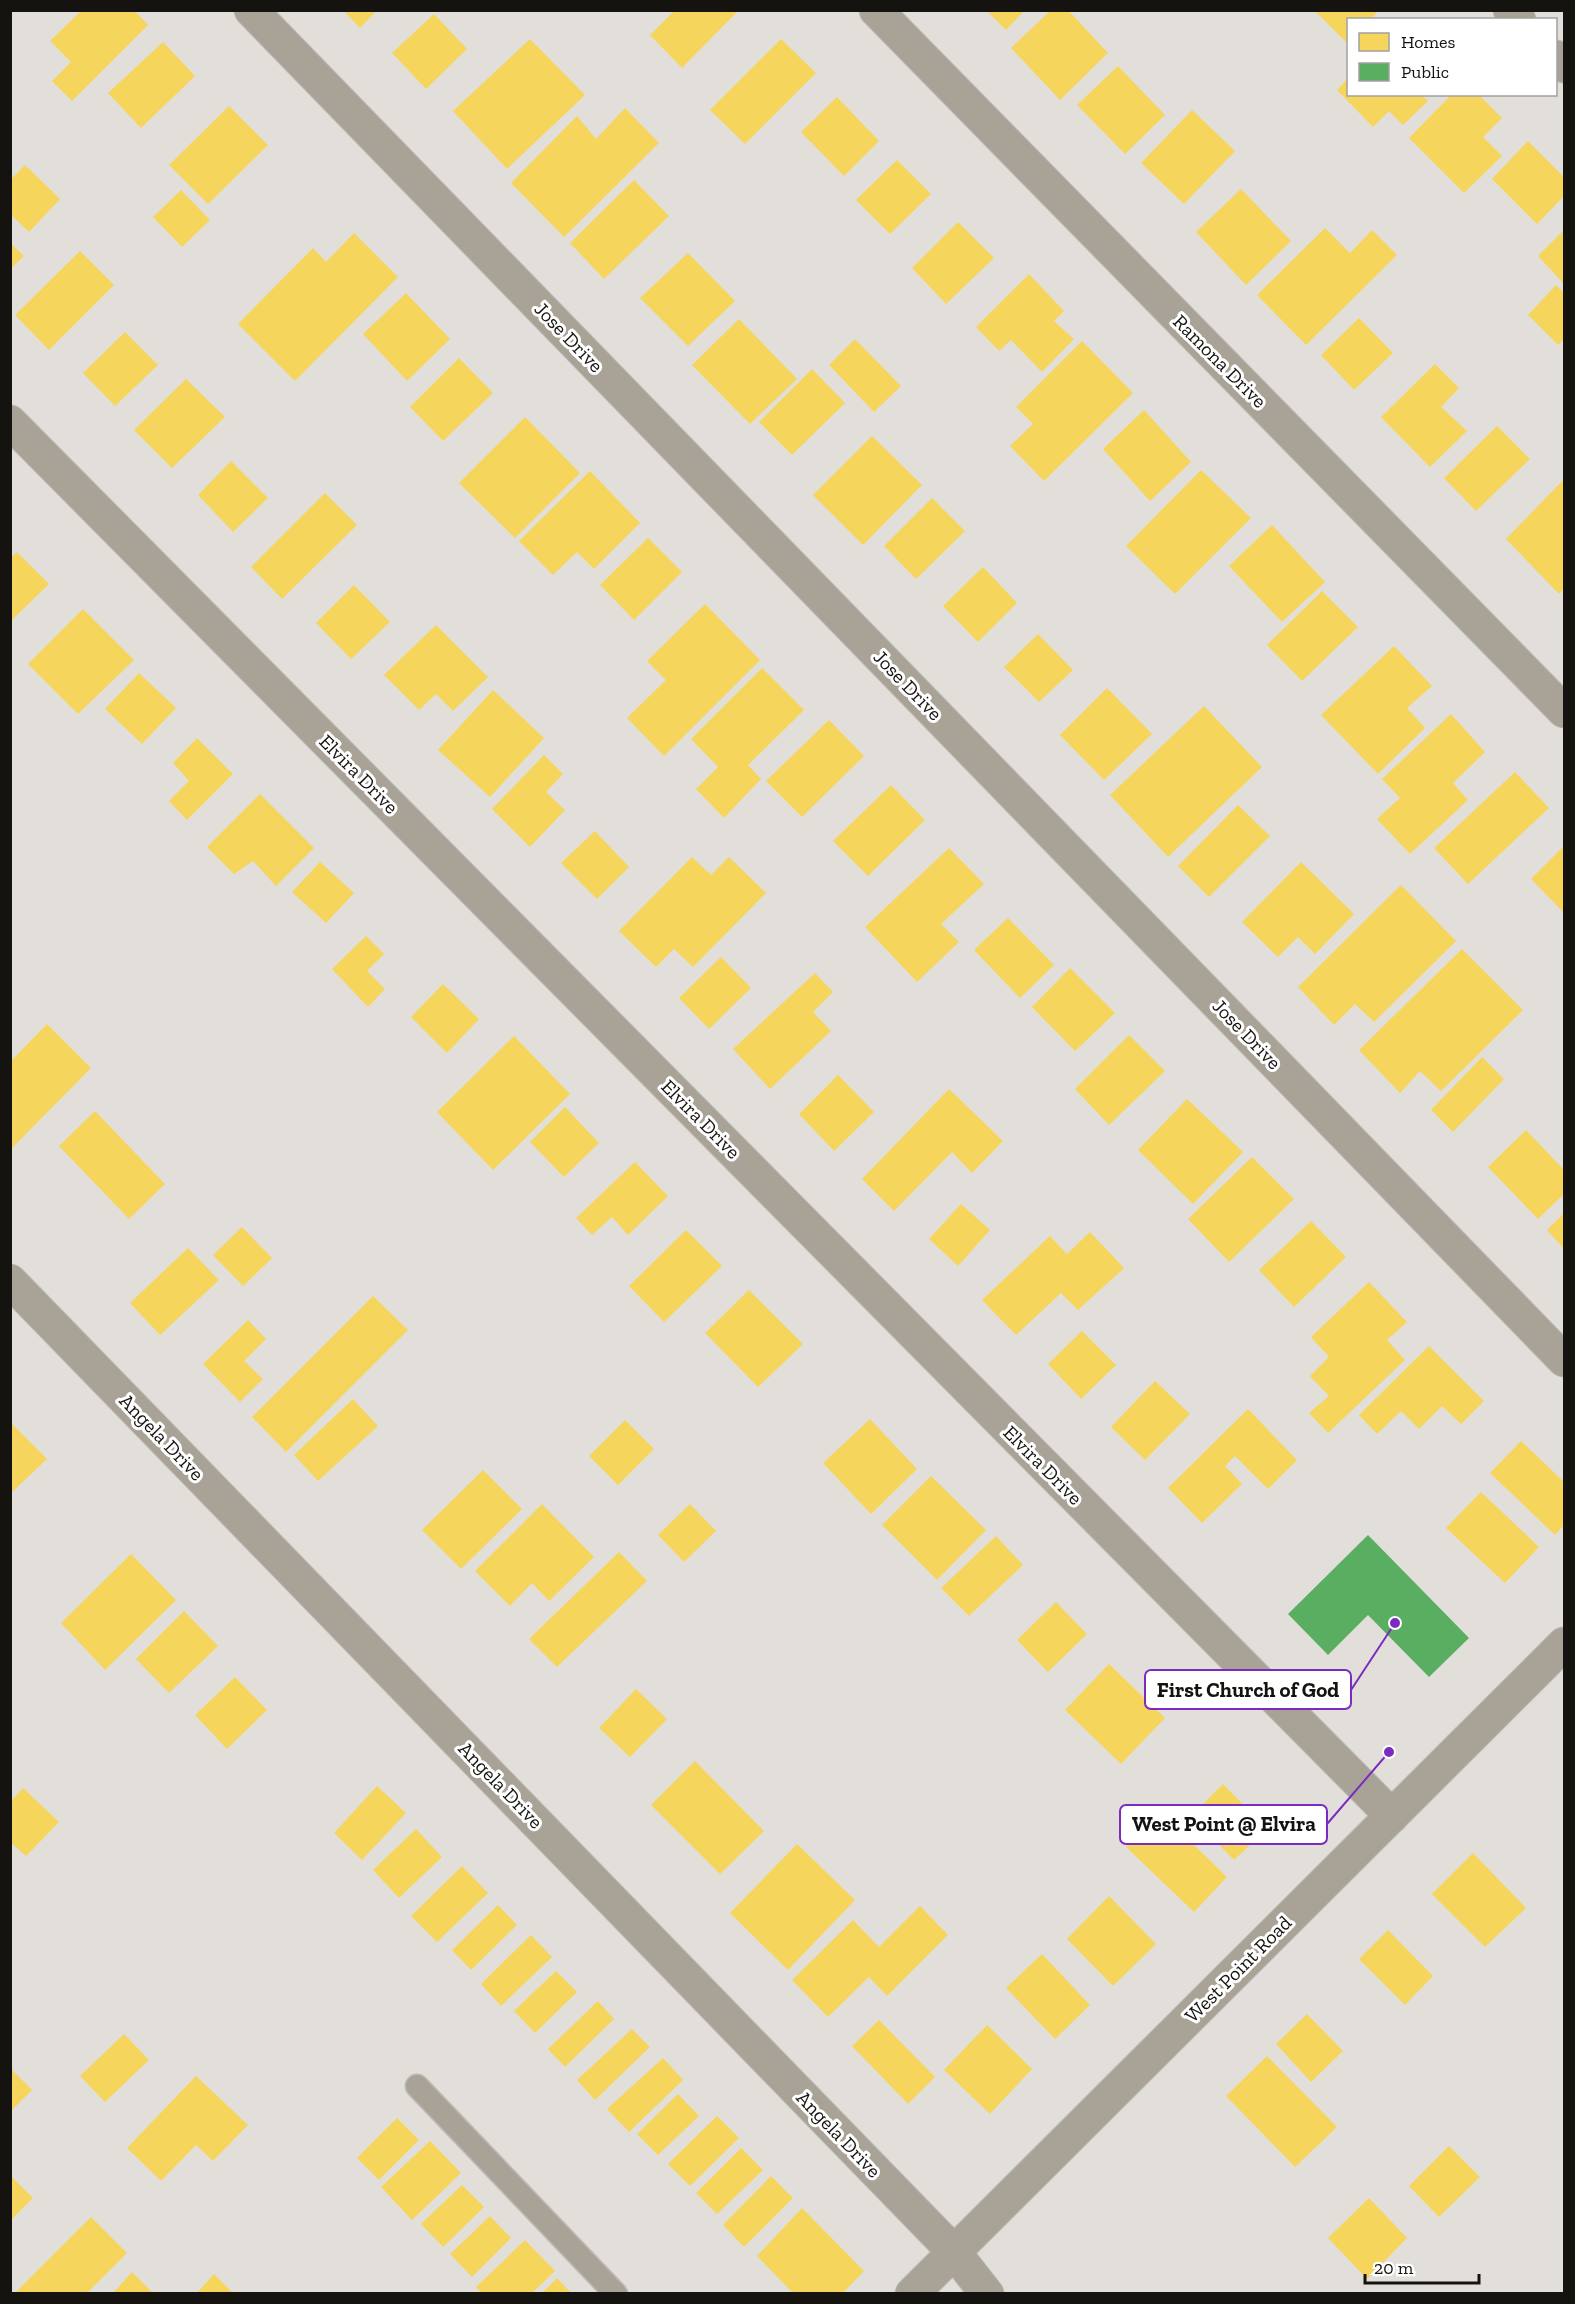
<svg xmlns="http://www.w3.org/2000/svg" width="1575" height="2304" viewBox="0 0 1575 2304" font-family="'Zilla Slab',serif">
  <style>
    .homes { fill: #f6d55c }
    .public { fill: #5aae61 }
    .lines { fill: none; stroke-linecap: round; stroke-linejoin: round }
    .service-casing { stroke: #bcbab6; stroke-width: 25 }
    .minor-casing { stroke: #bcbab6; stroke-width: 35 }
    .tertiary-casing { stroke: #bcbab6; stroke-width: 35 }
    .service { stroke: #a9a397; stroke-width: 22 }
    .minor { stroke: #a9a397; stroke-width: 33 }
    .tertiary { stroke: #a9a397; stroke-width: 33 }
    .labels { text-anchor: middle; dominant-baseline: central; stroke-width: 6; stroke-linejoin: round; paint-order: stroke }
    .street-label { font-size: 20px; fill: #151310; stroke: #fff }
    .leader { fill: none; stroke: #7b2cbf; stroke-width: 2 }
    .callout-dot { fill: #7b2cbf; stroke: #fff; stroke-width: 2 }
    .callout { fill: #fff; stroke: #7b2cbf; stroke-width: 2 }
    .callout-label { font-size: 21px; text-anchor: middle; font-weight: bold; fill: #151310 }
  </style>
  <rect width="100%" height="100%" fill="#e2dfda"/>
  <path class="homes" d="M82 10H134L148 25 72 101 52 81 71 62 50 41Z
    M343 10H377L360 28Z
    M675 10H739L682 68 650 35Z
    M986 10H1025L1006 30Z
    M1051 10H1068L1108 53 1060 100 1011 48Z
    M1314 10H1379L1370 20H1348V40L1346 42Z
    M434 14 467 49 426 89 392 53Z
    M530 39 585 95 507 169 453 111Z
    M781 39 816 73 745 144 710 110Z
    M163 42 195 76 141 128 108 93Z
    M1118 66 1165 115 1125 154 1077 105Z
    M1348 78V94H1421L1428 101 1403 125 1389 111 1373 127 1337 90Z
    M1452 94H1478L1502 118 1483 137 1502 156 1464 193 1409 138Z
    M837 97 879 141 844 176 801 132Z
    M229 106 268 145 208 204 169 165Z
    M625 108 659 143 564 237 511 183 577 116 596 139Z
    M1192 110 1235 151 1184 204 1141 163Z
    M1528 141 1564 177V196L1537 224 1492 179Z
    M897 160 931 194 890 234 856 200Z
    M25 165 60 199 29 232 10 214V180Z
    M634 180 669 216 604 279 570 243Z
    M1241 189 1291 241 1246 285 1196 232Z
    M181 190 210 220 182 247 153 217Z
    M958 222 994 258 946 304 912 268Z
    M1325 228 1350 253 1372 230 1397 255 1306 345 1257 295Z
    M1564 230V284L1538 256Z
    M354 233 398 277 295 381 238 324 313 248 326 262Z
    M10 243 24 256 10 269Z
    M80 251 114 285 49 350 15 315Z
    M688 253 735 301 688 346 640 298Z
    M1029 274 1064 311 1054 321 1074 339 1042 372 1011 340 999 351 976 327Z
    M1556 285 1564 293V339L1558 345 1528 315Z
    M406 293 450 339 407 381 363 334Z
    M1359 318 1393 353 1354 390 1321 355Z
    M739 319 797 379 750 424 692 365Z
    M125 332 158 365 115 406 83 373Z
    M855 339 901 386 874 412 829 365Z
    M1082 341 1133 393 1044 481 1010 446 1033 424 1016 407Z
    M459 358 493 393 443 441 410 407Z
    M1435 364 1459 388 1441 407 1467 431 1430 467 1381 417Z
    M812 369 845 403 792 455 759 422Z
    M186 379 225 417 172 468 134 430Z
    M1144 410 1191 462 1150 501 1103 449Z
    M525 417 580 473 515 538 459 483Z
    M1497 426 1530 459 1476 511 1444 478Z
    M872 436 922 485 863 545 813 495Z
    M231 461 268 498 233 532 198 495Z
    M1201 470 1251 518 1175 594 1126 546Z
    M590 471 640 523 594 569 577 552 553 575 519 541Z
    M1564 479V588L1559 594 1506 539Z
    M325 493 357 525 282 599 251 567Z
    M932 498 965 531 916 579 884 546Z
    M1272 525 1325 582 1282 622 1229 566Z
    M648 538 682 572 634 620 600 585Z
    M17 552 49 584 12 620 10 558Z
    M983 567 1017 603 978 642 943 606Z
    M354 585 390 622 351 659 316 623Z
    M1322 591 1358 627 1302 681 1267 645Z
    M705 604 760 660 664 756 627 718 666 680 647 661Z
    M83 609 134 660 78 714 28 664Z
    M436 625 488 677 453 711 436 694 419 710 384 675Z
    M1038 634 1073 670 1039 702 1004 667Z
    M1394 646 1432 686 1407 708 1425 728 1378 774 1321 715Z
    M762 668 804 710 748 765 761 779 724 818 696 789 718 767 691 739Z
    M139 673 176 708 142 744 105 709Z
    M1107 688 1152 734 1104 780 1060 735Z
    M493 690 544 738 490 797 438 750Z
    M1204 706 1262 767 1168 857 1110 795Z
    M1451 714 1485 752 1453 783 1468 800 1410 854 1377 819 1400 798 1382 779Z
    M829 720 864 756 802 817 766 781Z
    M197 738 233 774 187 820 169 801 189 781 173 763Z
    M544 755 563 774 546 792 565 810 530 847 492 809Z
    M1515 772 1549 808 1468 884 1434 848Z
    M891 785 925 820 868 876 833 841Z
    M260 794 314 848 276 886 253 861 234 874 207 847Z
    M1238 805 1270 836 1209 897 1178 866Z
    M595 831 629 867 597 899 561 863Z
    M1564 846V913L1531 879Z
    M949 848 984 884 941 924 959 942 917 982 865 927Z
    M692 857 711 875 729 857 766 893 693 967 674 949 656 967 619 931Z
    M320 862 354 893 326 923 292 892Z
    M1301 862 1354 914 1315 954 1298 937 1278 957 1242 922Z
    M1401 885 1456 941 1374 1022 1355 1004 1334 1025 1298 987Z
    M1008 918 1054 965 1020 998 974 950Z
    M366 936 384 954 367 971 385 989 368 1007 332 969Z
    M1462 949 1523 1010 1441 1091 1420 1071 1400 1093 1359 1050Z
    M721 957 751 988 709 1029 679 998Z
    M1070 968 1115 1013 1075 1051 1032 1007Z
    M815 973 833 992 813 1012 831 1031 770 1089 733 1049Z
    M443 984 479 1019 447 1053 411 1017Z
    M47 1024 91 1068 10 1150V1062Z
    M1129 1035 1165 1071 1109 1125 1075 1089Z
    M514 1036 570 1094 493 1170 437 1112Z
    M1482 1057 1504 1079 1453 1132 1431 1110Z
    M838 1075 874 1112 834 1151 799 1114Z
    M949 1089 1003 1141 972 1173 952 1152 894 1211 862 1179Z
    M1187 1099 1243 1152 1193 1204 1138 1150Z
    M565 1107 599 1143 564 1177 530 1142Z
    M95 1111 165 1184 129 1219 59 1146Z
    M1526 1130 1564 1170V1194L1538 1219 1488 1167Z
    M1252 1157 1294 1199 1229 1262 1188 1219Z
    M635 1162 668 1196 628 1235 612 1217 592 1235 576 1218Z
    M961 1204 990 1230 958 1266 929 1239Z
    M1564 1213V1249L1547 1230Z
    M1311 1221 1346 1257 1294 1307 1259 1270Z
    M242 1227 272 1258 243 1286 213 1255Z
    M686 1230 722 1266 664 1322 629 1286Z
    M1090 1232 1124 1268 1078 1310 1061 1293 1016 1335 982 1300 1050 1236 1067 1254Z
    M188 1248 219 1280 160 1335 130 1303Z
    M1369 1282 1407 1322 1387 1340 1405 1360 1328 1433 1309 1413 1329 1396 1310 1376 1329 1357 1311 1337Z
    M749 1290 803 1344 758 1387 705 1333Z
    M373 1296 408 1330 286 1452 252 1417Z
    M248 1320 266 1339 244 1361 263 1379 240 1402 203 1364Z
    M1082 1331 1116 1365 1081 1399 1048 1364Z
    M1429 1346 1484 1401 1461 1424 1442 1406 1419 1429 1401 1411 1377 1434 1359 1415Z
    M1155 1381 1190 1414 1145 1460 1111 1427Z
    M353 1399 378 1426 318 1481 294 1455Z
    M1248 1409 1297 1460 1268 1489 1235 1456 1225 1466 1242 1484 1202 1523 1168 1488Z
    M870 1419 917 1469 871 1514 823 1463Z
    M625 1420 654 1449 618 1485 589 1456Z
    M10 1422 47 1459 10 1494Z
    M1521 1441 1564 1482V1525L1555 1535 1490 1473Z
    M483 1470 522 1509 461 1569 422 1530Z
    M931 1476 986 1530 937 1580 882 1525Z
    M1481 1492 1539 1547 1505 1583 1446 1528Z
    M542 1504 594 1557 549 1601 532 1583 510 1606 475 1571Z
    M690 1504 716 1531 684 1562 658 1535Z
    M996 1536 1023 1565 969 1616 941 1588Z
    M619 1552 647 1581 557 1667 529 1639Z
    M131 1554 176 1600 105 1670 61 1623Z
    M1056 1602 1087 1634 1048 1672 1017 1640Z
    M184 1611 218 1646 169 1693 136 1659Z
    M1109 1664 1165 1718 1121 1764 1065 1710Z
    M235 1677 267 1710 227 1749 195 1715Z
    M636 1689 667 1719 630 1757 599 1728Z
    M695 1761 764 1831 720 1874 651 1805Z
    M1223 1784 1267 1829 1234 1860 1191 1816Z
    M377 1786 406 1813 362 1860 334 1833Z
    M23 1788 59 1822 26 1856 10 1842V1802Z
    M1160 1812 1227 1877 1194 1912 1126 1847Z
    M416 1829 442 1857 399 1898 373 1870Z
    M797 1844 855 1900 788 1970 730 1913Z
    M1473 1853 1526 1908 1485 1947 1432 1894Z
    M462 1866 488 1893 437 1942 411 1916Z
    M1109 1896 1156 1944 1113 1986 1067 1939Z
    M498 1905 517 1925 471 1970 452 1950Z
    M920 1906 948 1935 887 1996 869 1977 828 2017 792 1980 853 1920 879 1947Z
    M1388 1930 1433 1976 1405 2005 1359 1959Z
    M531 1935 552 1957 501 2006 481 1984Z
    M1042 1954 1090 2005 1055 2039 1006 1988Z
    M556 1971 577 1992 535 2033 514 2011Z
    M598 2001 614 2019 565 2067 548 2049Z
    M1307 2014 1343 2051 1311 2082 1276 2044Z
    M879 2020 935 2077 908 2104 852 2046Z
    M987 2025 1032 2069 990 2114 944 2070Z
    M632 2029 650 2047 595 2100 577 2080Z
    M124 2034 149 2060 105 2102 80 2076Z
    M1267 2056 1337 2127 1295 2167 1226 2096Z
    M663 2058 683 2080 629 2132 607 2109Z
    M10 2068 32 2090 10 2112Z
    M196 2076 248 2125 213 2161 196 2145 161 2181 127 2148Z
    M678 2094 699 2116 658 2155 637 2134Z
    M717 2116 739 2138 690 2186 668 2164Z
    M397 2118 419 2140 379 2180 357 2158Z
    M430 2141 461 2173 412 2220 381 2187Z
    M1449 2146 1480 2177 1439 2217 1409 2186Z
    M741 2148 763 2170 717 2214 696 2193Z
    M10 2175 33 2198 10 2221Z
    M771 2176 793 2198 744 2247 723 2225Z
    M462 2185 484 2207 443 2247 421 2224Z
    M1369 2198 1407 2238 1367 2279 1328 2238Z
    M802 2208 864 2271 842 2294H794L757 2256Z
    M490 2216 511 2238 472 2277 450 2254Z
    M91 2217 127 2253 86 2294H14Z
    M525 2240 555 2271 531 2294H482L476 2287Z
    M132 2272 154 2294H112Z
    M214 2274 234 2294H196Z
    M557 2278 572 2294H541Z"/>
  <path class="public" d="M1368 1535 1469 1638 1429 1677 1368 1615 1328 1655 1288 1614Z"/>
  <g class="lines">
    <g class="service-casing">
      <path id="service" d="M417 2086 616 2294"/>
    </g>
    <g class="minor-casing">
      <path id="minor" d="M251 10 1564 1360
        M876 10 1564 711
        M1510 10 1519 20
        M1556 57 1564 66
        M10 422 1392 1816
        M10 1281 954 2252 987 2294"/>
    </g>
    <g class="tertiary-casing">
      <path id="tertiary" d="M912 2294 1564 1644"/>
    </g>
    <use href="#service" class="service"/>
    <use href="#minor" class="minor"/>
    <use href="#tertiary" class="tertiary"/>
  </g>
  <g class="labels">
    <g class="street-label">
      <text transform="translate(569 337) rotate(46)">Jose Drive</text>
      <text transform="translate(1220 361) rotate(45)">Ramona Drive</text>
      <text transform="translate(908 685) rotate(46)">Jose Drive</text>
      <text transform="translate(359 774) rotate(45)">Elvira Drive</text>
      <text transform="translate(1247 1034) rotate(46)">Jose Drive</text>
      <text transform="translate(701 1119) rotate(45)">Elvira Drive</text>
      <text transform="translate(162 1437) rotate(46)">Angela Drive</text>
      <text transform="translate(1043 1465) rotate(45)">Elvira Drive</text>
      <text transform="translate(501 1785) rotate(46)">Angela Drive</text>
      <text transform="translate(1238 1969) rotate(-45)">West Point Road</text>
      <text transform="translate(839 2134) rotate(46)">Angela Drive</text>
    </g>
  </g>
  <path class="leader" d="M1395 1623L1351 1690M1389 1752L1327 1824"/>
  <g class="callout-dot">
    <circle cx="1395" cy="1623" r="6"/>
    <circle cx="1389" cy="1752" r="6"/>
  </g>
  <g class="callout">
    <rect x="1145" y="1670" width="206" height="39" rx="6"/>
    <rect x="1120" y="1805" width="207" height="39" rx="6"/>
  </g>
  <g class="callout-label">
    <text x="1248" y="1697">First Church of God</text>
    <text x="1224" y="1831">West Point @ Elvira</text>
  </g>
  <rect width="1575" height="2304" fill="none" stroke="#151310" stroke-width="24"/>
  <rect x="1347" y="18" width="210" height="78" fill="#ffffff" stroke="#a1a19f" stroke-width="1.5"/>
  <rect x="1359" y="33" width="30" height="18" fill="#f6d55c" stroke="#a1a19f" stroke-width="1.5"/>
  <text x="1401" y="48" font-size="18" fill="#151310">Homes</text>
  <rect x="1359" y="63" width="30" height="18" fill="#5aae61" stroke="#a1a19f" stroke-width="1.5"/>
  <text x="1401" y="78" font-size="18" fill="#151310">Public</text>
  <path d="M1365 2274v9h114v-9" fill="none" stroke="#151310" stroke-width="3"/>
  <text x="1374" y="2274" font-size="18" fill="#151310" stroke="#ffffff" stroke-width="4.5" paint-order="stroke">20 m</text>
</svg>
